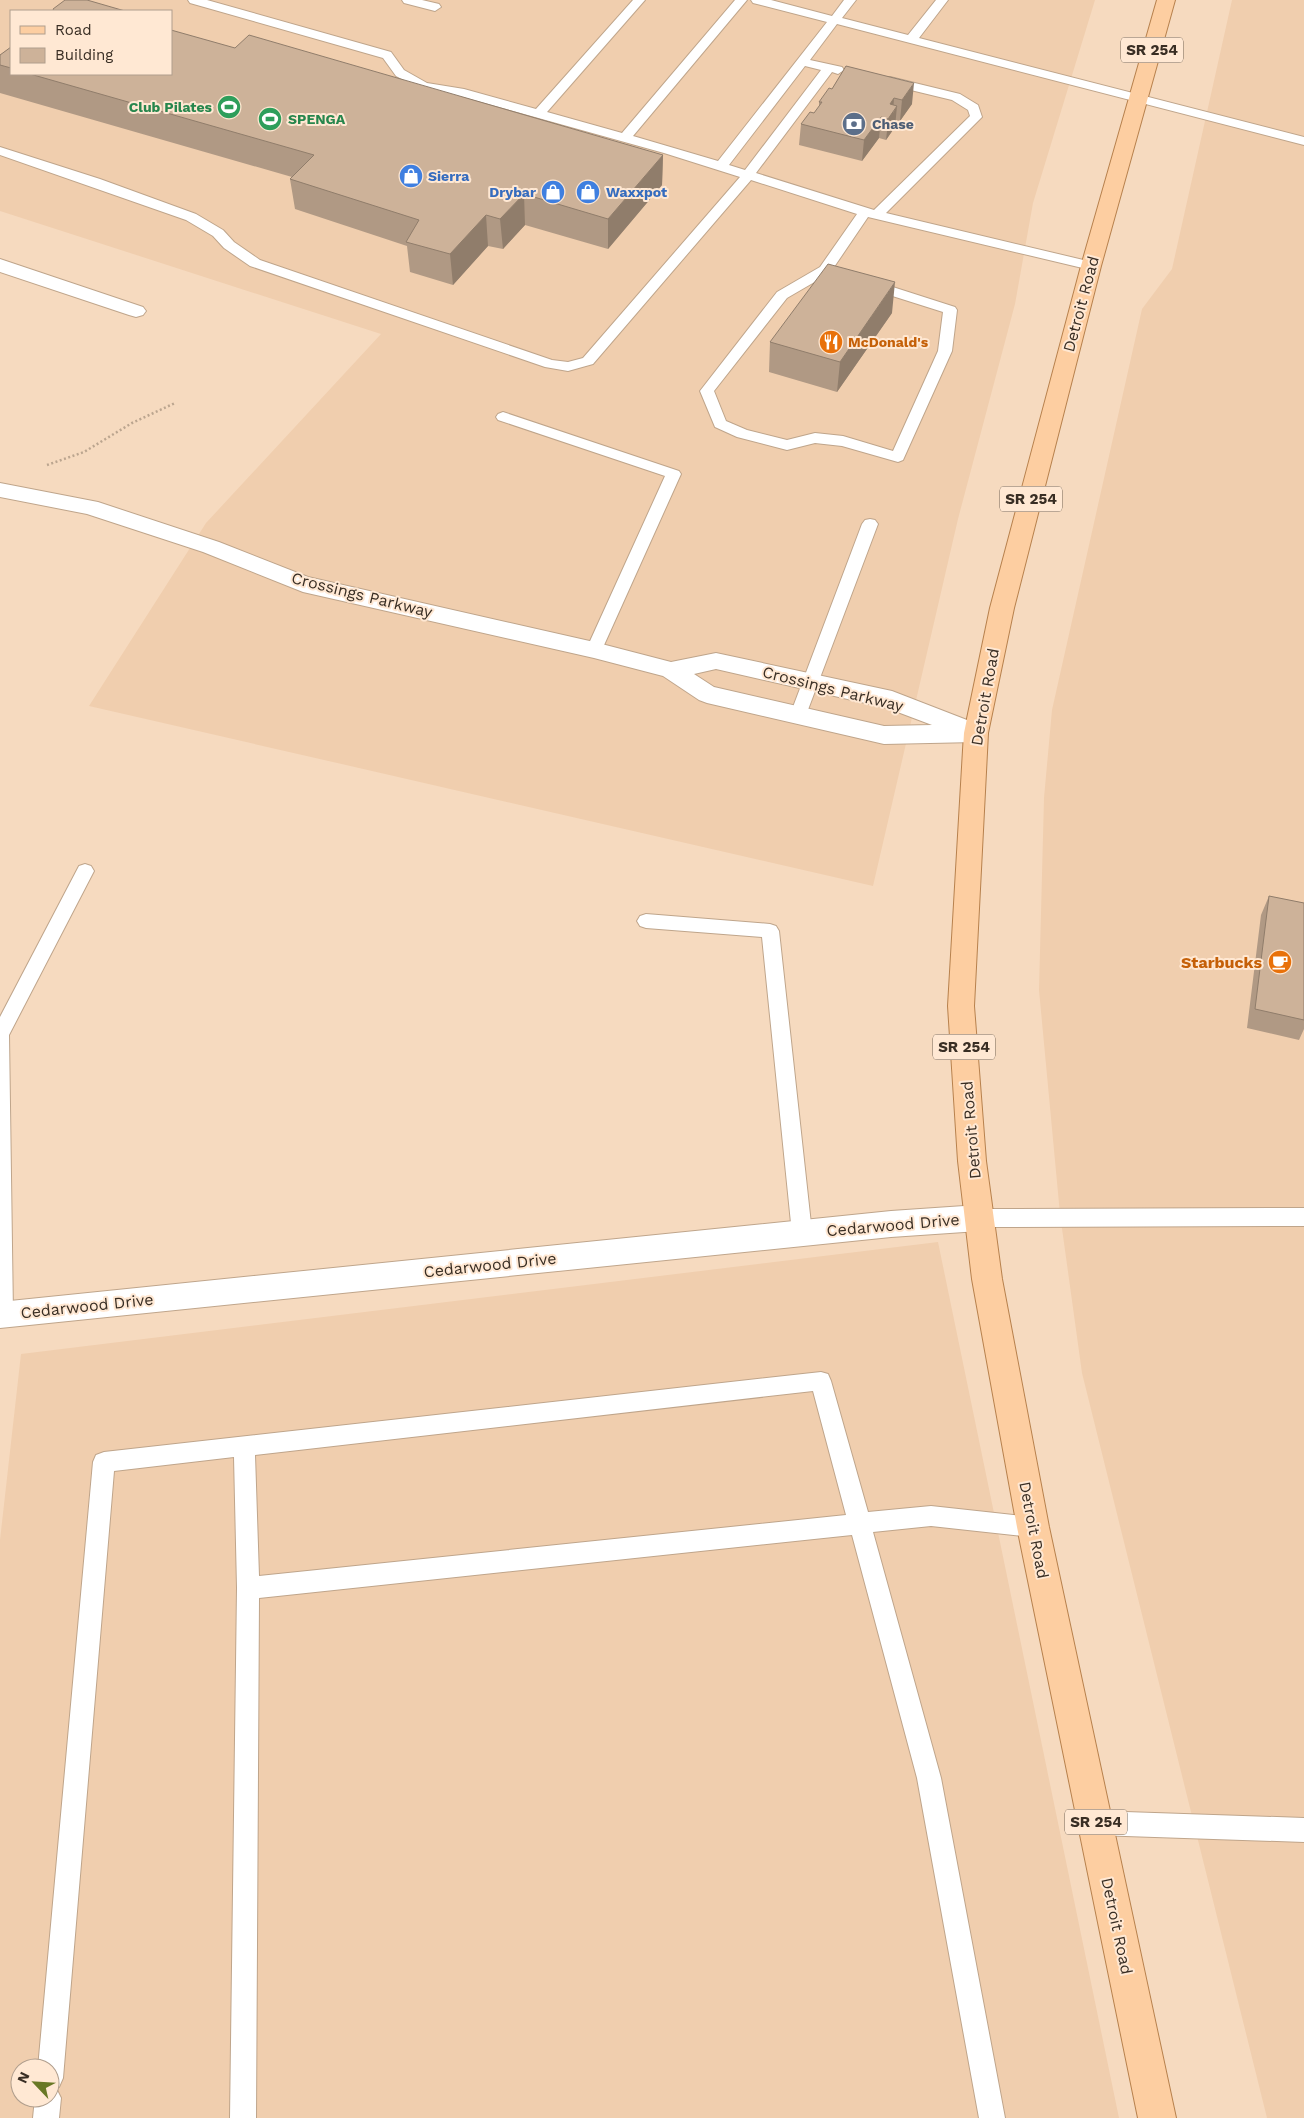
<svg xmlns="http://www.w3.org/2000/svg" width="1304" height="2118" viewBox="0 0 1304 2118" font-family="'Work Sans',sans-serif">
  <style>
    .built { fill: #f0ceae; fill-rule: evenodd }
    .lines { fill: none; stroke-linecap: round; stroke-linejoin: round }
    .service-casing { stroke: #bfa58b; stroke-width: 2 }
    .minor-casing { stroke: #bfa58b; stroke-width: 2 }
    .primary-casing { stroke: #b7814d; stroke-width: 2 }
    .path { stroke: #bba58f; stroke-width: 2.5; stroke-dasharray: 2 2.5; stroke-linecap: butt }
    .service { fill: #fff; fill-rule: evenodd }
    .minor { fill: #fff; fill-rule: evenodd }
    .primary { fill: #fdcea1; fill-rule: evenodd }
    .wall { fill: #b09984 }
    .shaded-wall { fill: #907d6b }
    .building { fill: #cdb299; stroke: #907d6b }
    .labels { text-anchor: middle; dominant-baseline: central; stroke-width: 4; stroke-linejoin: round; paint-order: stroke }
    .far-leisure-label { font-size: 14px; font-weight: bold; fill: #27864d; stroke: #ffe8d3; text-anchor: end }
    .far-service-label { font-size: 14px; font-weight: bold; fill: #4e5e75; stroke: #ffe8d3; text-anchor: start }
    .far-shop-label { font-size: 14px; font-weight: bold; fill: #366cbe; stroke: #ffe8d3; text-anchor: start }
    .far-food-label { font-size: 14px; font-weight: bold; fill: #c56008; stroke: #ffe8d3; text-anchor: start }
    .shield { fill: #ffe8d3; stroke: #746658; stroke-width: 1 }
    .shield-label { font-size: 15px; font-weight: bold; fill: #392e24 }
    .street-label { font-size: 16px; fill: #392e24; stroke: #ffe8d3 }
    .food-label { font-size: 16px; font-weight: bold; fill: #c56008; stroke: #ffe8d3; text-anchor: end }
  </style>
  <rect width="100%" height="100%" fill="#f6dabf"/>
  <path class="built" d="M0 0H1095L1033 203 1015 304 958 519 873 886 89 706 206 523 381 334 0 211ZM11 11H171V74H11Z
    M1232 0H1304V2118H1267L1082 1373 1060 1214 1039 990 1044 798 1052 710 1142 309 1172 269Z
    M938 1242 1119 2118H0V1540L21 1354ZM20 2068H50V2098H20Z"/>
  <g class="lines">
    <g class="service-casing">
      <path id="service" d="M188 0H207L391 52 404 70 427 83 464 89 536 109 633 0H645L547 112 622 133 735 0H747L633 136 718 161 827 22 753 3 751 0H771L832 16 844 0H856L842 18 908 35 936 0H948L919 38 1304 137V145L837 24 810 60 842 67 844 70 838 74 832 72 756 173 874 210 970 116 968 110 952 100 886 84 884 81 886 78 890 77 960 94 978 105 982 117 886 213 1096 263 1098 266 1091 270 868 217 830 273 787 298 714 391 726 421 747 430 787 440 815 433 843 436 893 451 938 351 943 312 864 287 862 284 864 281H874L955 307 957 310 952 351 903 460 898 462 842 446 815 443 787 450 737 437 715 427 700 391 777 292 820 267 857 214 751 180 593 364 568 371 545 367 250 266 224 248 213 236 186 220 0 155V147L100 179 196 214 223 230 234 242 260 260 552 360 568 362 583 358 740 177 664 153 463 97 420 89 396 76 383 58 190 3ZM805 66 821 70 745 170 729 165Z
        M402 0H422L439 4 441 7 435 11 404 3Z
        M503 412 679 471 681 474 600 654H588L586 650 665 476 498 420 496 417 498 414Z
        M870 519 875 520 878 524 806 715 804 719H792L790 715 862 524 865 520Z
        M85 864 91 866 94 871 9 1035 13 1315 10 1321 3 1324 0 1323V1017L79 866Z
        M646 914 770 924 776 926 779 931 812 1233 809 1239 802 1242 795 1239 792 1233 762 937 646 928 640 926 637 921 640 916Z
        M1304 1208V1226L979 1227 972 1224 969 1218 972 1212 979 1209Z
        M821 1372 828 1374 831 1381 868 1512 931 1506 1033 1517 1041 1520 1044 1527 1041 1534 1033 1537 931 1526 873 1532 941 1778 1005 2118H979L917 1778 852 1535 259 1598 256 2118H230L237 1588 234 1457 114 1471 63 2078 59 2087 56 2088 61 2098 59 2118H33L35 2098H50V2068H38L93 1462 96 1455 104 1452ZM813 1391 846 1515 259 1576 255 1455Z
        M1096 1811 1304 1818V1842L1096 1835 1088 1831 1084 1823 1088 1815Z"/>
    </g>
    <g class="minor-casing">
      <path id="minor" d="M0 259 143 307 146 311 143 315 136 317 129 315 0 272Z
        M0 483 98 502 219 542 308 577 594 642 671 662 716 653 892 691 985 727 988 733 985 739 976 742 884 744 707 703 699 700 663 676 594 658 303 592 203 552 87 514 0 497ZM716 669 887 708 932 725 884 726 714 687 694 674Z
        M979 1205 989 1209 994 1218 989 1227 979 1231 891 1237 0 1328V1302L891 1211Z"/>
    </g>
    <g class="primary-casing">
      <path id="primary" d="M1157 0H1175L1101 266 1014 608 988 733 974 1006 986 1161 1002 1279 1049 1527 1176 2118H1138L1017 1527 972 1279 958 1161 948 1006 964 733 990 608 1081 266Z"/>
    </g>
    <path class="path" d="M47 465 84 452 132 423 175 403"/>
    <use href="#service" class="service"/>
    <use href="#minor" class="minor"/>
    <use href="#primary" class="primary"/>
  </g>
  <path class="wall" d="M11 47V74H171L235 48 663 155 662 185 608 249 525 225 503 249 488 246 453 285 410 272 407 246 295 209 290 179 292 177 0 93V55Z
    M846 66 912 104 900 121 896 120 895 127 886 140 879 138 862 161 799 145 801 124 814 113 819 107V102L832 89Z
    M892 313 837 392 769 372 770 342Z
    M1269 896 1304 903V1029L1299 1040 1247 1028 1261 915Z"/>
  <path class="shaded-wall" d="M914 83 912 104 900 121 902 100Z
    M894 98 893 113 897 106 895 127 886 140 890 104Z
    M881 117 879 138 862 161 864 140Z
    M663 155 662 185 608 249V219Z
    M524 194 525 225 503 249 500 219Z
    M486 215 488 246 453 285 450 254Z
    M895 282 892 313 837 392 840 362Z"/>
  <path class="building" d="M65 0H87L125 11H54L53 9Z
    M171 30 235 48 249 35 663 155 608 219 524 194 500 219 486 215 450 254 406 242 419 220 290 179 314 155 30 74H171Z
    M11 47V68L0 65V55Z
    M846 66 914 83 902 100 894 98 890 104 897 106 888 119 881 117 864 140 801 124 810 112 814 113 822 102H819L829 88 832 89Z
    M828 264 895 282 840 362 770 342Z
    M1269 896 1304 903V1020L1255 1009Z"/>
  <defs>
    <g id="stadium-disc" transform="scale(1.25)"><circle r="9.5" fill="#2e9e5b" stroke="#ffe8d3"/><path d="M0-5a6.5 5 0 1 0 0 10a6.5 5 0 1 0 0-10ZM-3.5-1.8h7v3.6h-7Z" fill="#fff"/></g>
    <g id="bank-disc" transform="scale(1.25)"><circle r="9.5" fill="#5c6f8a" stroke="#ffe8d3"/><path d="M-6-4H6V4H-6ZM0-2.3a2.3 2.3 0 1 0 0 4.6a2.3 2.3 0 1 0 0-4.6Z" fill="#fff"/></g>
    <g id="shop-disc" transform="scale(1.25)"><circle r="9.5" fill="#3f7fe0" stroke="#ffe8d3"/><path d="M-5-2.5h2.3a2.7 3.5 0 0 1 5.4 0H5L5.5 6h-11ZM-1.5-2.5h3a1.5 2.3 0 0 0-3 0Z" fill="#fff"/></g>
    <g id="restaurant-disc" transform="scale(1.25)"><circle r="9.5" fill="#e8710a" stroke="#ffe8d3"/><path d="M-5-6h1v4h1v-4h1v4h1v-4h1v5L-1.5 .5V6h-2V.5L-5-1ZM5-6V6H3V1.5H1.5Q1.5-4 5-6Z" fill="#fff"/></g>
    <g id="cafe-disc" transform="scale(1.25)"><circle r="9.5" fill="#e8710a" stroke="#ffe8d3"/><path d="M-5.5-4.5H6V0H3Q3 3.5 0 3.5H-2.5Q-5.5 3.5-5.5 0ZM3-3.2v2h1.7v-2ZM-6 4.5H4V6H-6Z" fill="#fff"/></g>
  </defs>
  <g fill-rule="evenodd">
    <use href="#stadium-disc" x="229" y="107"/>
    <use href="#stadium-disc" x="270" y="119"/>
    <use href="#bank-disc" x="854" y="124"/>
    <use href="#shop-disc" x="411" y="176"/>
    <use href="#shop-disc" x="553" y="192"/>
    <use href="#shop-disc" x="588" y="192"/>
    <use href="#restaurant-disc" x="831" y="342"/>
    <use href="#cafe-disc" x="1280" y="962"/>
  </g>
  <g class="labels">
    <g class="far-leisure-label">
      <text x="212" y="107">Club Pilates</text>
      <text x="288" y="119" text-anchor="start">SPENGA</text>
    </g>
    <g class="far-service-label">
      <text x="872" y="124">Chase</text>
    </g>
    <g class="far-shop-label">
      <text x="428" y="176">Sierra</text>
      <text x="536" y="192" text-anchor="end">Drybar</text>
      <text x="606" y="192">Waxxpot</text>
    </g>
    <g class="far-food-label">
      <text x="848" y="342">McDonald's</text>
    </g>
    <g class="shield">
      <rect x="1121" y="37.5" width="62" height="25" rx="4"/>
      <rect x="1000" y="486.5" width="62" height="25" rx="4"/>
      <rect x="933" y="1034.5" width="62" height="25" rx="4"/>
      <rect x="1065" y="1809.5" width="62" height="25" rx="4"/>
    </g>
    <g class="shield-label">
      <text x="1152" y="50">SR 254</text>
      <text x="1031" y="499">SR 254</text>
      <text x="964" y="1047">SR 254</text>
      <text x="1096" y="1822">SR 254</text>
    </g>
    <g class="street-label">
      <text transform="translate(1081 304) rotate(-75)">Detroit Road</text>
      <text transform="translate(362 595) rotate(14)">Crossings Parkway</text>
      <text transform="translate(833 689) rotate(14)">Crossings Parkway</text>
      <text transform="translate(985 697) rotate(-80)">Detroit Road</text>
      <text transform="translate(971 1130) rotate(-95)">Detroit Road</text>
      <text transform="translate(893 1225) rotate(-5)">Cedarwood Drive</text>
      <text transform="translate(490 1265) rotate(-6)">Cedarwood Drive</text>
      <text transform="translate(87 1306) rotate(-6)">Cedarwood Drive</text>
      <text transform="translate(1034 1530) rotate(79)">Detroit Road</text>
      <text transform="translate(1117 1926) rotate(78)">Detroit Road</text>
    </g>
    <g class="food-label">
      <text x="1262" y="962">Starbucks</text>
    </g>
  </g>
  <rect x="10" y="10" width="162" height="65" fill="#ffe8d3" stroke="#b09e8d"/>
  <rect x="20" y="26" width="25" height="8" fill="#fdcea1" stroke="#b09e8d"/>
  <text x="55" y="35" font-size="15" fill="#392e24">Road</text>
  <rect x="20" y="48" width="25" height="15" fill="#cdb299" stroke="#b09e8d"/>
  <text x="55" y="60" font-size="15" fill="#392e24">Building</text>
  <g transform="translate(35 2083) rotate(295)"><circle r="24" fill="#ffe8d3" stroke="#b09e8d"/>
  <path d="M0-4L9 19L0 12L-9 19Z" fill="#687825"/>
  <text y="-8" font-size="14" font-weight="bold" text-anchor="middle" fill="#392e24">N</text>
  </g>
</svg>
